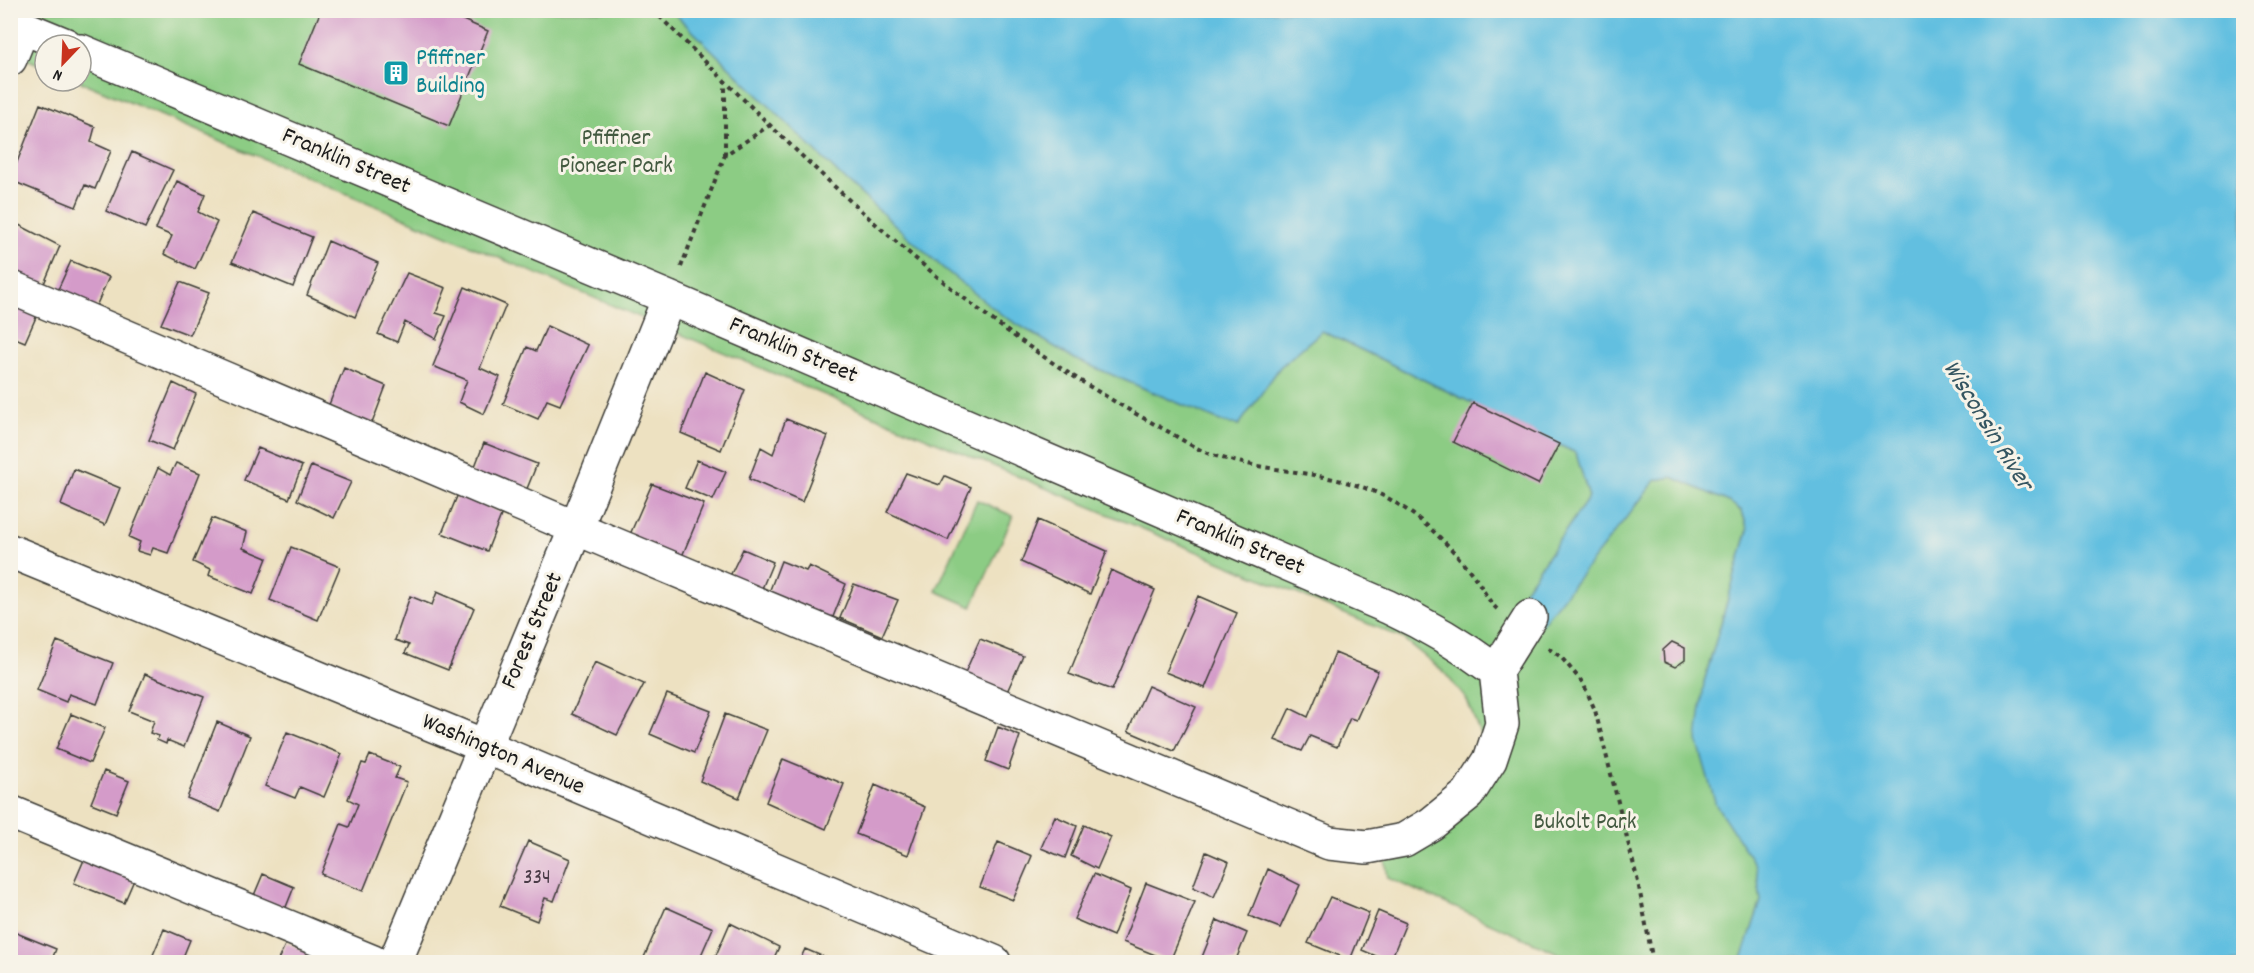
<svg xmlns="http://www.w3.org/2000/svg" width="2254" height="973" viewBox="0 0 2254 973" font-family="Dekko,sans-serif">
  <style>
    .green { fill: #8ccc84; stroke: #547450; stroke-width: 1.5 }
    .water { fill: #62bfe0; stroke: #3f6e7e; stroke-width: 1.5 }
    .building { fill: #d49bc9 }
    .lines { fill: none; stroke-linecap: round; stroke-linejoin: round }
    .minor-casing { stroke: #3b3a35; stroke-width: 36 }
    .path { stroke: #3b3a35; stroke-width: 4; stroke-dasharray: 4.5 4.5; stroke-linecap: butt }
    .minor { stroke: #fff; stroke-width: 33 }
    .labels { text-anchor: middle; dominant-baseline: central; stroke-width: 6; stroke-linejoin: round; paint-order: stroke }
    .number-label { font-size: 21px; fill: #4a3c47 }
    .culture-label { font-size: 24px; fill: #0d838f; stroke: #f7f3e8; text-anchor: start }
    .park-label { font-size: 24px; fill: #435a40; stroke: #f7f3e8 }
    .street-label { font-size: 24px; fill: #1c1c1c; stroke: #f7f3e8 }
    .water-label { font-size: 26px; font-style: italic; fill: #345561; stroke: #f7f3e8 }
  </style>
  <rect width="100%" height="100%" fill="#f7f3e8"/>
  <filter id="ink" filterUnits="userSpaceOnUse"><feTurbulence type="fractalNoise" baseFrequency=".0167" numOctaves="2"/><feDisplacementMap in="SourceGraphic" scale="12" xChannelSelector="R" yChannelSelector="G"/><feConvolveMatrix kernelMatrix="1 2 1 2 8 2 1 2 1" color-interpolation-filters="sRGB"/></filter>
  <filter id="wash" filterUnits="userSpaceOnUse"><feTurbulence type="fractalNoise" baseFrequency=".008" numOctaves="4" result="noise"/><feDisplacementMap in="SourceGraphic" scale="24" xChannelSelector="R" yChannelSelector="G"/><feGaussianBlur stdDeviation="1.35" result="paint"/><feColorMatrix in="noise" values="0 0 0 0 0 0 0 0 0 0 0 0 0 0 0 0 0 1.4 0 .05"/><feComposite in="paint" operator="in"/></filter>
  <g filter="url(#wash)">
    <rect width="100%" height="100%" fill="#ede1c1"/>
    <path class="green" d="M10 11H672L844 179 943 268 1002 315 1075 359 1225 423 1239 425 1280 367 1322 331 1576 453 1589 497 1514 605 1541 624 1656 480 1672 477 1730 502 1742 512 1748 530 1704 682 1747 851 1756 866 1761 901 1741 962H1578L1388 878 1385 858 1402 824 1434 803 1465 770 1482 739 1467 700 1443 671 1402 638 79 81H81V45H45V67L11 52Z
      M977 500 1013 516 972 607 936 591Z"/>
    <path class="water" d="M672 11H2243V962H1741L1761 901 1756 866 1716 805 1697 740 1704 682 1748 530 1742 511 1729 502 1672 477 1656 480 1541 625 1514 605 1589 497 1576 453 1322 331 1280 367 1239 425 1225 423 1075 359 1002 315 943 268 844 179Z"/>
    <g id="blocks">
      <path class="building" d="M321 10H440L488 31 449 126 299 64Z
        M40 104 95 127 91 142 111 151 95 189 85 185 76 207 10 180Z
        M132 152 173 170 145 228 106 211Z
        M177 181 205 194 198 212 217 222 195 269 164 254 172 236 156 229Z
        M253 213 312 237 293 287 232 262Z
        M15 223 60 246 40 293 10 280V234Z
        M328 241 378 263 355 317 307 295Z
        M71 261 109 277 94 311 55 296Z
        M407 273 446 288 436 313 446 316 436 339 405 322 397 342 378 334Z
        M180 282 209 293 190 335 161 324Z
        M465 287 506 305 480 368 500 377 484 414 459 402 467 380 433 366Z
        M10 303 37 315 25 342 10 336Z
        M547 326 588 345 560 405 547 400 538 419 503 404 527 347 536 351Z
        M344 368 386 386 371 426 328 407Z
        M705 372 745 390 721 450 681 433Z
        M173 383 196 394 173 450 149 440Z
        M1473 403 1559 444 1538 484 1453 442Z
        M786 419 828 436 802 502 749 479 761 447 773 454Z
        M484 443 537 464 524 496 472 474Z
        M258 448 302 466 289 499 244 480Z
        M697 460 726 472 713 500 685 488Z
        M176 463 200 473 168 553 153 548 150 555 137 551 140 542 129 537 158 468 170 475Z
        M311 466 351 482 334 518 297 500Z
        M74 469 120 488 105 525 61 505Z
        M906 473 940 485 945 476 971 487 948 540 887 512Z
        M652 484 704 504 680 561 628 539Z
        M458 494 502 513 487 551 442 533Z
        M212 518 247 532 243 548 267 558 253 594 208 576 210 570 193 562Z
        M1038 520 1107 551 1090 594 1021 562Z
        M291 547 340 567 318 620 270 600Z
        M743 549 773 562 761 591 729 578Z
        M781 561 806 571 809 566 846 584 831 622 768 595Z
        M1111 570 1155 590 1112 690 1069 674Z
        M854 584 898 600 882 636 840 618Z
        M437 592 474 608 448 670 405 653 409 645 395 640 410 596 432 605Z
        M1198 596 1237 613 1205 688 1165 672Z
        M980 639 1023 656 1006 694 964 675Z
        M57 641 113 663 97 704 69 694 66 702 37 690Z
        M1672 642 1685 648V660L1675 667 1664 662 1663 650Z
        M1335 653 1378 671 1356 720 1350 718 1337 747 1310 736 1302 751 1275 740 1290 708 1308 717Z
        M595 662 644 684 617 735 572 714Z
        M145 674 204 697 184 747 167 740 166 744 157 740 159 736 150 733 154 721 129 711Z
        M1148 686 1196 707 1174 751 1128 731Z
        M667 694 711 711 694 753 650 734Z
        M71 714 105 728 90 763 56 749Z
        M725 714 767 730 739 798 700 781Z
        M217 722 250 736 220 812 187 798Z
        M998 727 1020 736 1008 770 986 761Z
        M287 732 342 754 324 797 300 787 295 798 265 786Z
        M370 755 400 767 395 778 407 782 363 891 321 874 341 824 349 827 358 804 348 799 362 763 366 764Z
        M783 759 844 784 826 829 766 802Z
        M104 771 129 781 116 813 91 803Z
        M875 785 925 807 908 855 856 834Z
        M1055 816 1077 826 1065 858 1041 848Z
        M1084 825 1111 837 1097 869 1071 856Z
        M528 841 570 859 554 901 545 898 537 921 500 906Z
        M998 842 1032 856 1013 900 980 887Z
        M1206 852 1229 862 1214 897 1193 887Z
        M87 853 137 873 124 903 74 883Z
        M1268 869 1300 885 1280 928 1249 916Z
        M263 874 294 887 284 912 252 900Z
        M1094 874 1131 890 1113 936 1074 919Z
        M1146 883 1195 902 1170 961 1123 942Z
        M1330 897 1369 913 1350 960 1308 943Z
        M666 907 713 928 698 962H642Z
        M1378 911 1406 923 1390 962 1362 950Z
        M1217 920 1247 933 1235 962H1200Z
        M730 923 779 947 772 962H713Z
        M164 929 190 940 181 962H150Z
        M14 932 56 949 51 962H10V940Z
        M286 943 321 957 318 962H277Z
        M805 949 836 962H799Z"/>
    </g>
  </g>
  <g filter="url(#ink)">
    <use href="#blocks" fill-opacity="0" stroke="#3b3a35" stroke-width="1.5"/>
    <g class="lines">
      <g class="minor-casing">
        <path id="minor" d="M10 22 66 45
          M81 51 669 298 1388 607C1427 625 1461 645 1496 671
          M10 59 23 27
          M10 287 609 542 1329 843 1367 847 1404 840 1431 824 1468 794 1490 760 1502 724 1496 671 1530 617
          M10 551 484 746 994 962
          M10 812 373 962
          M395 962 576 528 669 298"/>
      </g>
      <path class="path" d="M653 10C793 148 938 298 1109 398 1128 410 1149 421 1169 432 1184 441 1199 451 1216 456 1272 474 1338 470 1391 500 1424 519 1453 548 1476 579 1483 588 1488 601 1497 609
        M725 155V82
        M681 267 725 155 770 125
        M1548 648 1561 657 1583 683 1595 710 1638 882 1653 962"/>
      <use href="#minor" class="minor"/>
    </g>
  </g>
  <defs>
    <g id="building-square" transform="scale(1.35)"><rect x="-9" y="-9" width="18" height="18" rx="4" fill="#0f9aa8" stroke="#f7f3e8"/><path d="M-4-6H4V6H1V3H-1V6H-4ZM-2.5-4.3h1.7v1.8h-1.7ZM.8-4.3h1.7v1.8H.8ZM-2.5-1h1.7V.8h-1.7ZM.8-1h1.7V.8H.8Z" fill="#fff"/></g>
  </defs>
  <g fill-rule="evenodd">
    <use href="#building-square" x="396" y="73"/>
  </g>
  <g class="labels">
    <g class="number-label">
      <text x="537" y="879">334</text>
    </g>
    <g class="culture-label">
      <text x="416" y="59">Pfiffner<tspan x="416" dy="28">Building</tspan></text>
    </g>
    <g class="park-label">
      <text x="616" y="139">Pfiffner<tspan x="616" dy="28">Pioneer Park</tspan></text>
      <text x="1585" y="823">Bukolt Park</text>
    </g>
    <g class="street-label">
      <text transform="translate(346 162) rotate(23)">Franklin Street</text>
      <text transform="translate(793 351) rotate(23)">Franklin Street</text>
      <text transform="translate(1240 543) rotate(23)">Franklin Street</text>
      <text transform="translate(533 631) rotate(-67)">Forest Street</text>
      <text transform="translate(503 755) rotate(23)">Washington Avenue</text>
    </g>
    <g class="water-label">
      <text transform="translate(1987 426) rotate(58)">Wisconsin River</text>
    </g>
  </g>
  <rect width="2254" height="973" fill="none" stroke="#f7f3e8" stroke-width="36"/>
  <g transform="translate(63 63) rotate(203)"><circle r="28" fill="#f7f3e8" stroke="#9f9d96" stroke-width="1.5"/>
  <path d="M0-4.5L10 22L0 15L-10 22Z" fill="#c8321e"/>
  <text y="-9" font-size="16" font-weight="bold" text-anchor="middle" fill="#1c1c1c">N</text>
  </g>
</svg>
